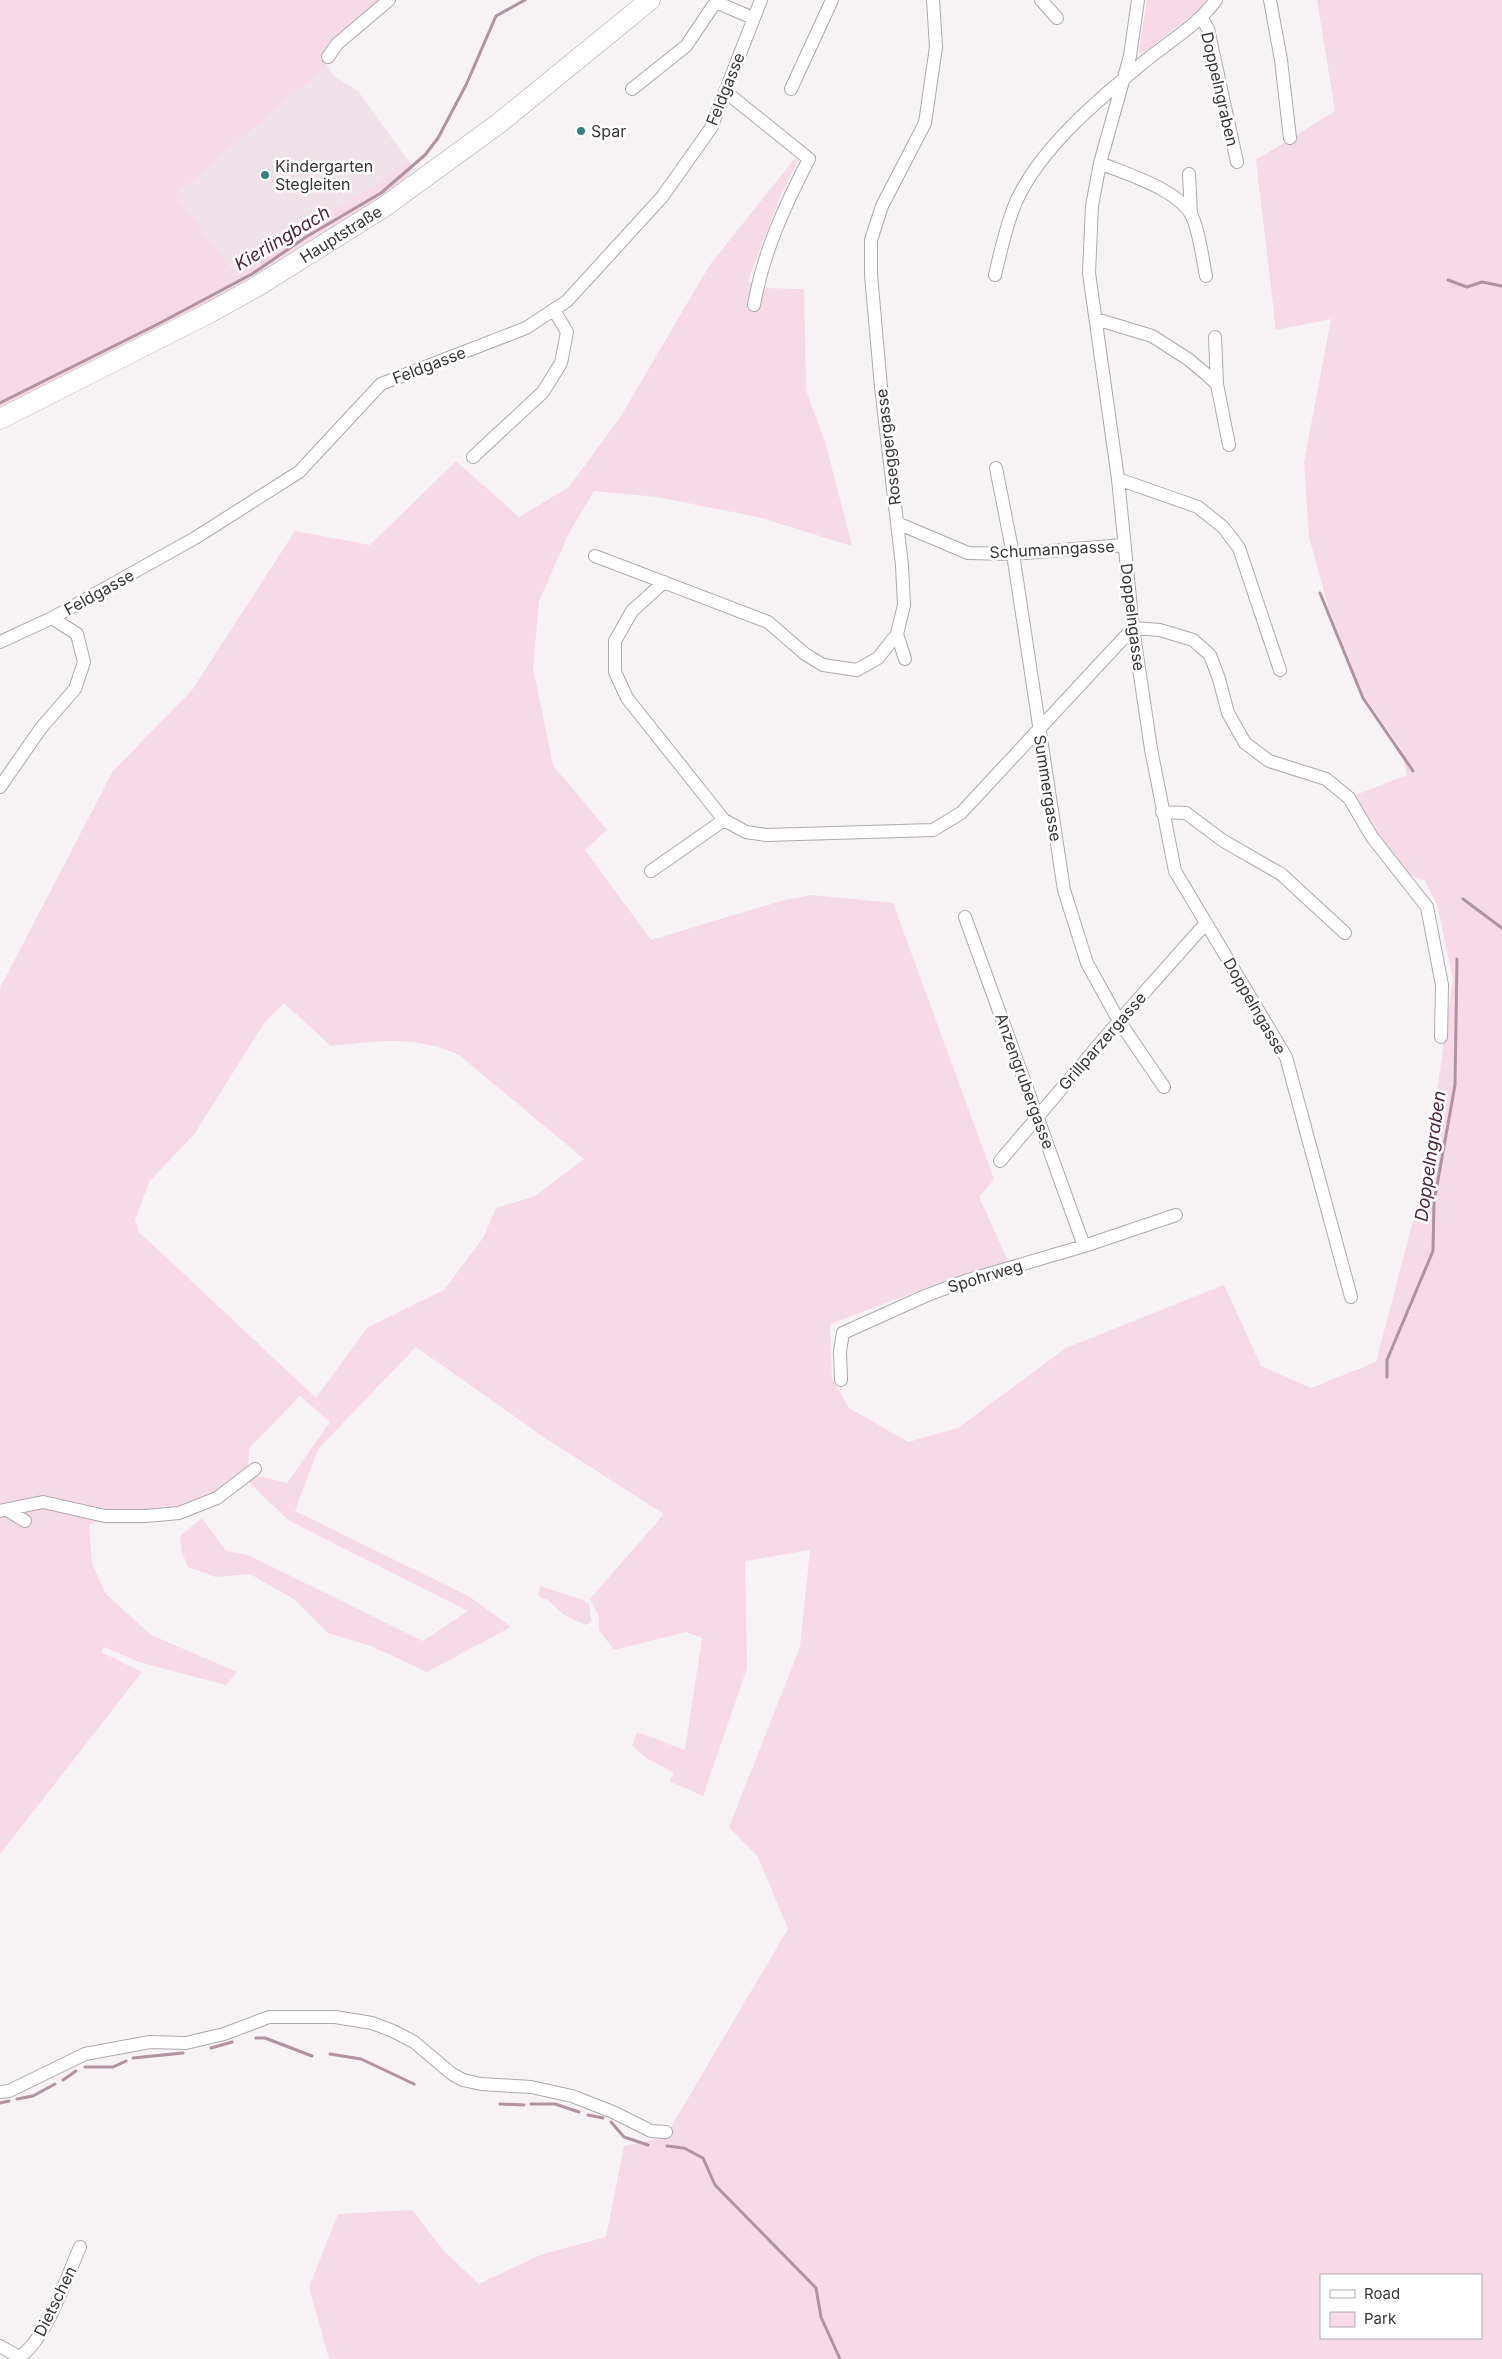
<svg xmlns="http://www.w3.org/2000/svg" width="1502" height="2359" viewBox="0 0 1502 2359" font-family="Inter,sans-serif">
  <style>
    .built { fill: #efe2e8 }
    .green { fill: #f6dae8; fill-rule: evenodd }
    .lines { fill: none; stroke-linecap: round; stroke-linejoin: round }
    .stream { stroke: #b092a1; stroke-width: 3 }
    .minor-casing { stroke: #aeaaac; stroke-width: 14 }
    .primary-casing { stroke: #aeaaac; stroke-width: 21 }
    .minor { stroke: #fff; stroke-width: 12 }
    .primary { stroke: #fff; stroke-width: 20 }
    .poi-dot { fill: #388182; stroke: #fff; stroke-width: 2 }
    .labels { text-anchor: middle; dominant-baseline: central; stroke-width: 5; stroke-linejoin: round; paint-order: stroke }
    .street-label { font-size: 16px; fill: #383738; stroke: #fff }
    .poi-label { font-size: 16px; fill: #383738; stroke: #fff; text-anchor: start }
    .water-label { font-size: 18px; font-style: italic; fill: #4f243d; stroke: #fff }
  </style>
  <rect width="100%" height="100%" fill="#f7f2f4"/>
  <path class="built" d="M327 66 335 77 358 91 407 159 380 182 233 270 176 195Z"/>
  <path class="green" d="M0 0H380L331 43 327 66 176 195 233 270 380 182 407 159 414 170 390 192 217 298 0 407Z
    M1147 0H1208L1198 11 1142 54 1139 52Z
    M1317 0H1502V2359H329L309 2287 338 2214 412 2210 443 2250 479 2284 540 2255 606 2237 624 2146 665 2137 788 1929 758 1857 729 1827 800 1647 810 1550 745 1561 747 1668 703 1796 669 1781 674 1773 646 1758 632 1745 637 1732 685 1750 702 1638 686 1632 614 1650 599 1630V1617L590 1599 664 1514 548 1440 416 1347 318 1449 295 1511 470 1597 511 1627 427 1672 371 1646 328 1633 295 1600 250 1574 216 1577 188 1567 182 1552 180 1536 202 1518 226 1551 248 1555 423 1641 468 1611 288 1520 247 1480 254 1475 287 1483 330 1422 300 1396 249 1448 248 1470C223 1488 197 1505 166 1511 140 1517 114 1513 89 1525L92 1564 106 1594 151 1635 237 1672 226 1685 142 1663 104 1647 101 1652 142 1672 0 1854V988L113 771 192 690 295 531 370 545 456 461 519 517 569 487 621 416 709 266 796 157 797 162 781 195 748 281 763 288 804 289 806 390 826 445 852 546 758 517 657 497 594 491 570 531 539 601 533 668 553 765 607 830 585 850 651 940 781 901 812 895 893 903 994 1179 979 1197 1008 1261 950 1279 830 1324 832 1379 849 1408 908 1442 958 1428 1066 1348 1224 1285 1261 1366 1311 1388 1376 1362 1425 1175 1453 979 1437 904 1425 881 1404 873 1377 837 1356 795 1407 775 1401 749 1363 694 1329 609 1309 537 1304 462 1331 319 1276 330 1256 160 1335 111ZM284 1003 331 1046C379 1041 414 1035 459 1055L584 1159 535 1196 496 1208 483 1238 444 1290 367 1328 316 1398 139 1232 135 1220 149 1182 195 1133 264 1023ZM1321 2275H1481V2338H1321Z
    M540 1586 583 1600 589 1604 591 1621 586 1625 564 1615 548 1600 538 1596Z"/>
  <g class="lines">
    <path class="stream" d="M1448 280 1467 287 1482 282 1502 286
      M0 403 158 324 252 274 306 237 381 193 425 155 438 138 466 85 496 16 525 0
      M1320 593 1363 698 1413 771
      M1463 899 1502 928
      M1387 1377V1360L1433 1251 1434 1202 1455 1085 1457 959
      M256 2038H265L312 2056
      M211 2048 232 2042
      M330 2054 361 2059 414 2084
      M133 2058 183 2053
      M85 2067H113L126 2061
      M63 2080 76 2071
      M17 2099 33 2096 55 2084
      M0 2103 9 2101
      M500 2104 524 2105
      M531 2104H555L579 2112
      M588 2115 603 2118
      M611 2122 624 2137 648 2145
      M667 2146 684 2148 703 2158 715 2185 816 2288 821 2317 840 2359"/>
    <g class="minor-casing">
      <path id="minor" d="M1041 0 1057 18
        M1138 0 1130 56 1100 163 1092 206 1089 273 1118 479 1133 628 1151 749 1175 871 1286 1057 1351 1297
        M1270 0 1281 60 1290 138
        M1201 17 1208 29 1237 162
        M328 57 337 44 389 0
        M632 89 686 46 713 6 718 3 753 18
        M791 89 832 0
        M726 92 809 159C785 205 763 253 754 305
        M1100 163C1126 174 1178 189 1192 216 1200 234 1202 257 1206 276
        M1189 174 1191 215
        M995 275C1001 250 1006 225 1016 202 1040 148 1099 99 1144 62 1168 42 1197 26 1216 0
        M1096 319 1152 336 1188 359 1206 374 1217 384 1229 445
        M1215 337 1217 384
        M473 457 543 392 561 363 567 332 554 310
        M996 468 1013 554 1064 890 1087 963 1119 1021 1164 1087
        M1118 479 1198 507 1223 527 1239 548 1280 670
        M897 523 968 553 1013 554 1123 545
        M595 556 768 622 805 654 823 665 857 670 878 658 897 634 904 605 902 565 881 387 871 275V240L882 206 925 123 936 47 933 0
        M664 582 632 611 615 641V672L627 698 724 820 746 832 766 835 933 830 961 813 1133 628 1160 630 1193 640 1210 655 1219 679 1228 713 1245 743 1269 761 1326 779 1349 798 1372 837 1427 907 1442 985 1441 1037
        M897 634 905 659
        M0 642 52 618 195 538 299 472 381 384 526 328 567 301 662 197 711 128 761 0
        M0 787 41 728 75 689 84 662 77 634 52 618
        M1162 812 1186 813 1222 840 1281 874 1345 933
        M651 871 724 820
        M965 917 1084 1246
        M1000 1161 1119 1021 1206 923
        M841 1380 840 1351 843 1333 925 1296 965 1281 1084 1246 1176 1215
        M7 1510 25 1521
        M0 1511 43 1502 105 1516H146L179 1513 217 1498 255 1469
        M0 2092 9 2091 85 2054 150 2042 186 2043 224 2034 269 2017H335L372 2023 393 2031 414 2042 452 2074 463 2080 481 2084 531 2087 572 2096 613 2112 651 2131 666 2132
        M0 2346 19 2357C46 2341 67 2276 80 2247"/>
    </g>
    <g class="primary-casing">
      <g id="primary">
        <path id="s1" d="M0 419 209 313 256 287 384 207 498 124 650 0"/>
      </g>
    </g>
    <use href="#minor" class="minor"/>
    <use href="#primary" class="primary"/>
  </g>
  <g class="poi-dot">
    <circle cx="581" cy="131" r="5"/>
    <circle cx="265" cy="175" r="5"/>
  </g>
  <g class="labels">
    <g class="street-label">
      <text transform="translate(725 89) rotate(-68)">Feldgasse</text>
      <text transform="translate(1220 89) rotate(77)">Doppelngraben</text>
      <text stroke="none"><textPath href="#s1" startOffset="388">Hauptstraße</textPath></text>
      <text transform="translate(429 365) rotate(-21)">Feldgasse</text>
      <text transform="translate(888 447) rotate(-97)">Roseggergasse</text>
      <text transform="translate(1052 549) rotate(-3)">Schumanngasse</text>
      <text transform="translate(99 592) rotate(-29)">Feldgasse</text>
      <text transform="translate(1133 617) rotate(83)">Doppelngasse</text>
      <text transform="translate(1048 788) rotate(81)">Summergasse</text>
      <text transform="translate(1255 1006) rotate(60)">Doppelngasse</text>
      <text transform="translate(1102 1041) rotate(-49)">Grillparzergasse</text>
      <text transform="translate(1025 1081) rotate(70)">Anzengrubergasse</text>
      <text transform="translate(985 1276) rotate(-17)">Spohrweg</text>
      <text transform="translate(55 2301) rotate(-64)">Dietschen</text>
    </g>
    <g class="poi-label">
      <text x="591" y="131">Spar</text>
      <text x="275" y="166">Kindergarten<tspan x="275" dy="18">Stegleiten</tspan></text>
    </g>
    <g class="water-label">
      <text transform="translate(282 238) rotate(-31)">Kierlingbach</text>
      <text transform="translate(1430 1156) rotate(-82)">Doppelngraben</text>
    </g>
  </g>
  <rect x="1320" y="2274" width="162" height="65" fill="#ffffff" stroke="#afafaf"/>
  <rect x="1330" y="2290" width="25" height="8" fill="#ffffff" stroke="#afafaf"/>
  <text x="1364" y="2299" font-size="15" fill="#383738">Road</text>
  <rect x="1330" y="2312" width="25" height="15" fill="#f6dae8" stroke="#afafaf"/>
  <text x="1364" y="2324" font-size="15" fill="#383738">Park</text>
</svg>
